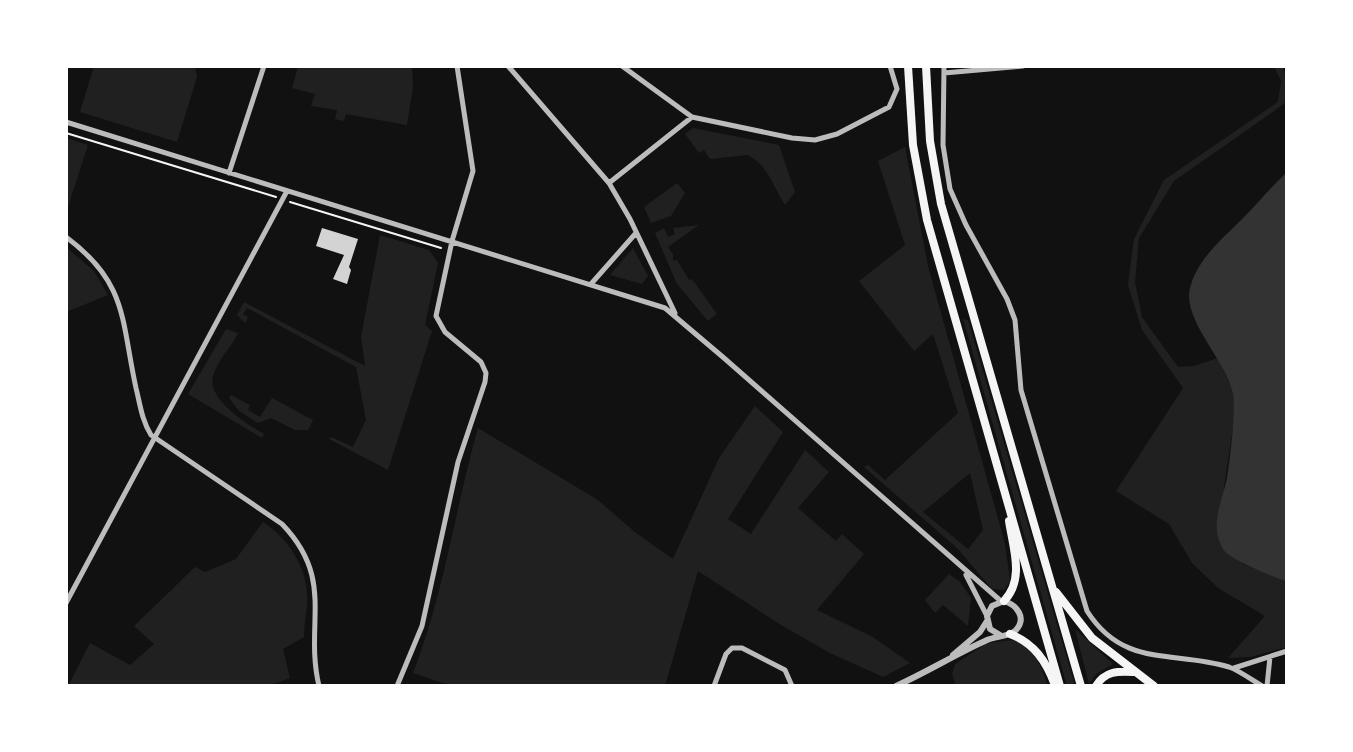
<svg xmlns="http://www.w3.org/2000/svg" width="1353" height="752" viewBox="0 0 1353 752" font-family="'Alegreya Sans',sans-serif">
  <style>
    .green { fill: #202020; fill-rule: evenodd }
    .water { fill: #333 }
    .building { fill: #d3d3d3 }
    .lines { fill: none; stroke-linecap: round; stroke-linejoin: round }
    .path { stroke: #f5f5f5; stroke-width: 2 }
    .minor { stroke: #bcbcbc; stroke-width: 5 }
    .tertiary { stroke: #bcbcbc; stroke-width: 6 }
    .primary { stroke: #f5f5f5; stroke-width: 8 }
  </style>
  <rect width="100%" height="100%" fill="#111"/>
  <path class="green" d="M94 66H195L197 77 177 142 80 112Z
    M298 66H412L413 87 407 125 346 114 344 121 335 119 337 110 311 106 315 94 292 88Z
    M1274 66H1282C1287 77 1291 93 1284 104L1174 181 1139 238 1135 282 1142 317 1178 367 1194 366 1218 358 1233 391 1235 414 1224 487 1243 564 1287 581V647L1251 657 1228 658 1265 616 1218 588 1192 563 1169 524 1116 491 1183 388 1142 330 1128 285 1134 239 1164 180 1278 102 1281 81Z
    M693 128 779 145 795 192 785 205C772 185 770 168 748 155L710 159 704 150 699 153 685 134Z
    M66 138 88 145 66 213Z
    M905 147 928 266 1005 544 1010 581 1004 590 992 589 957 548 864 467 868 465 885 480 958 413 933 334 914 351 859 281 905 245 878 161ZM970 473 983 530 968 549 923 512Z
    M677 183 685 193 671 216 651 223 644 207Z
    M699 225 668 247 673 254V261L677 260 689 280 692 279 717 314 708 321 677 284 655 233 664 228 668 237 675 234 673 228Z
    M380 235 429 250 438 263 425 325 432 331 388 470 329 439 331 437 353 447 366 420 356 367 247 308 243 314 248 317 245 323 237 315 244 302 365 366 361 337Z
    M66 247 94 271 108 295 66 312Z
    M633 248 648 276 642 284 610 275Z
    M963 319 968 320 1075 686H1067Z
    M226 329 238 333C231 348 218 359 213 376 206 399 248 425 264 434L262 438 188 394Z
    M231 395 250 405 248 410 260 417 272 398 313 420 308 430H295L271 418 258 423 239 411 229 398Z
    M755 406 783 432 728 519 751 534 805 450 829 472 798 508 836 541 842 534 864 554 817 610 873 637 910 663 883 677 830 653 781 625 698 571 665 686H451L413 673C444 594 455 509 478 428L598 500 636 533 673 559 719 458Z
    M263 522C290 540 310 571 307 605 306 616 304 626 304 637L283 649 290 678 268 686H68L90 643 130 665 154 644 134 626 195 567 205 572 236 559Z
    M949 574 960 582 971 598 968 626 943 605 935 613 925 600Z
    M1075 629 1113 664 1096 674 1089 684Z
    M1014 640C1034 648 1042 667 1048 686H956L952 674 955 664 987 643Z"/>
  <path class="water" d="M1287 172V581C1274 578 1229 559 1223 549 1209 524 1222 503 1227 478 1230 460 1236 410 1233 394 1227 361 1182 320 1190 288 1198 257 1224 238 1245 216 1259 202 1272 186 1287 172Z"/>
  <path class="building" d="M322 228 358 239 349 267 351 270 347 284 333 279 344 255 316 246Z"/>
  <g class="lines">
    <path class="path" d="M66 133 276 197
      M290 202 441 248"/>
    <path class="minor" d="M508 66 609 183 630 219 675 313
      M622 66 692 117 792 138 815 140 837 134 889 107 897 89 890 66
      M944 66 943 145 950 189 966 225 1007 299 1015 320 1021 390 1087 611C1124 669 1174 650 1229 667 1240 671 1252 680 1262 686
      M944 73 1023 66
      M66 122 665 308 724 358 1002 602
      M229 173 264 66
      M609 183 692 117
      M66 237C128 283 121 320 136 388 140 404 142 421 151 435L282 524C336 580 304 623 319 686
      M591 284 636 233
      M966 575 987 616
      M66 603 287 191
      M1234 668 1287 651
      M397 686 422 626 458 462 485 382 486 373 481 362 445 332 436 316 452 241 473 171 457 66
      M714 686 726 654 732 648H742L785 670 792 686
      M1267 686 1270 657"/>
    <path class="tertiary" d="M953 655 980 632 987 621
      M896 686C927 672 956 654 987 640 996 636 1009 637 1016 630 1027 618 1017 605 1004 601L992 606 987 616 990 629 1000 635"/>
    <path class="primary" d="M908 66 913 145 927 220 1060 686
      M926 66 930 141 941 204 1081 686
      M1056 592 1092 638 1154 686
      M1004 601C1025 579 1013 548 1009 521
      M1010 634C1034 643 1046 661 1055 685
      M1096 686C1105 671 1118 671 1133 672"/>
  </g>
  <rect width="1353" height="752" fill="none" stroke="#ffffff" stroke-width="136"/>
</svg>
